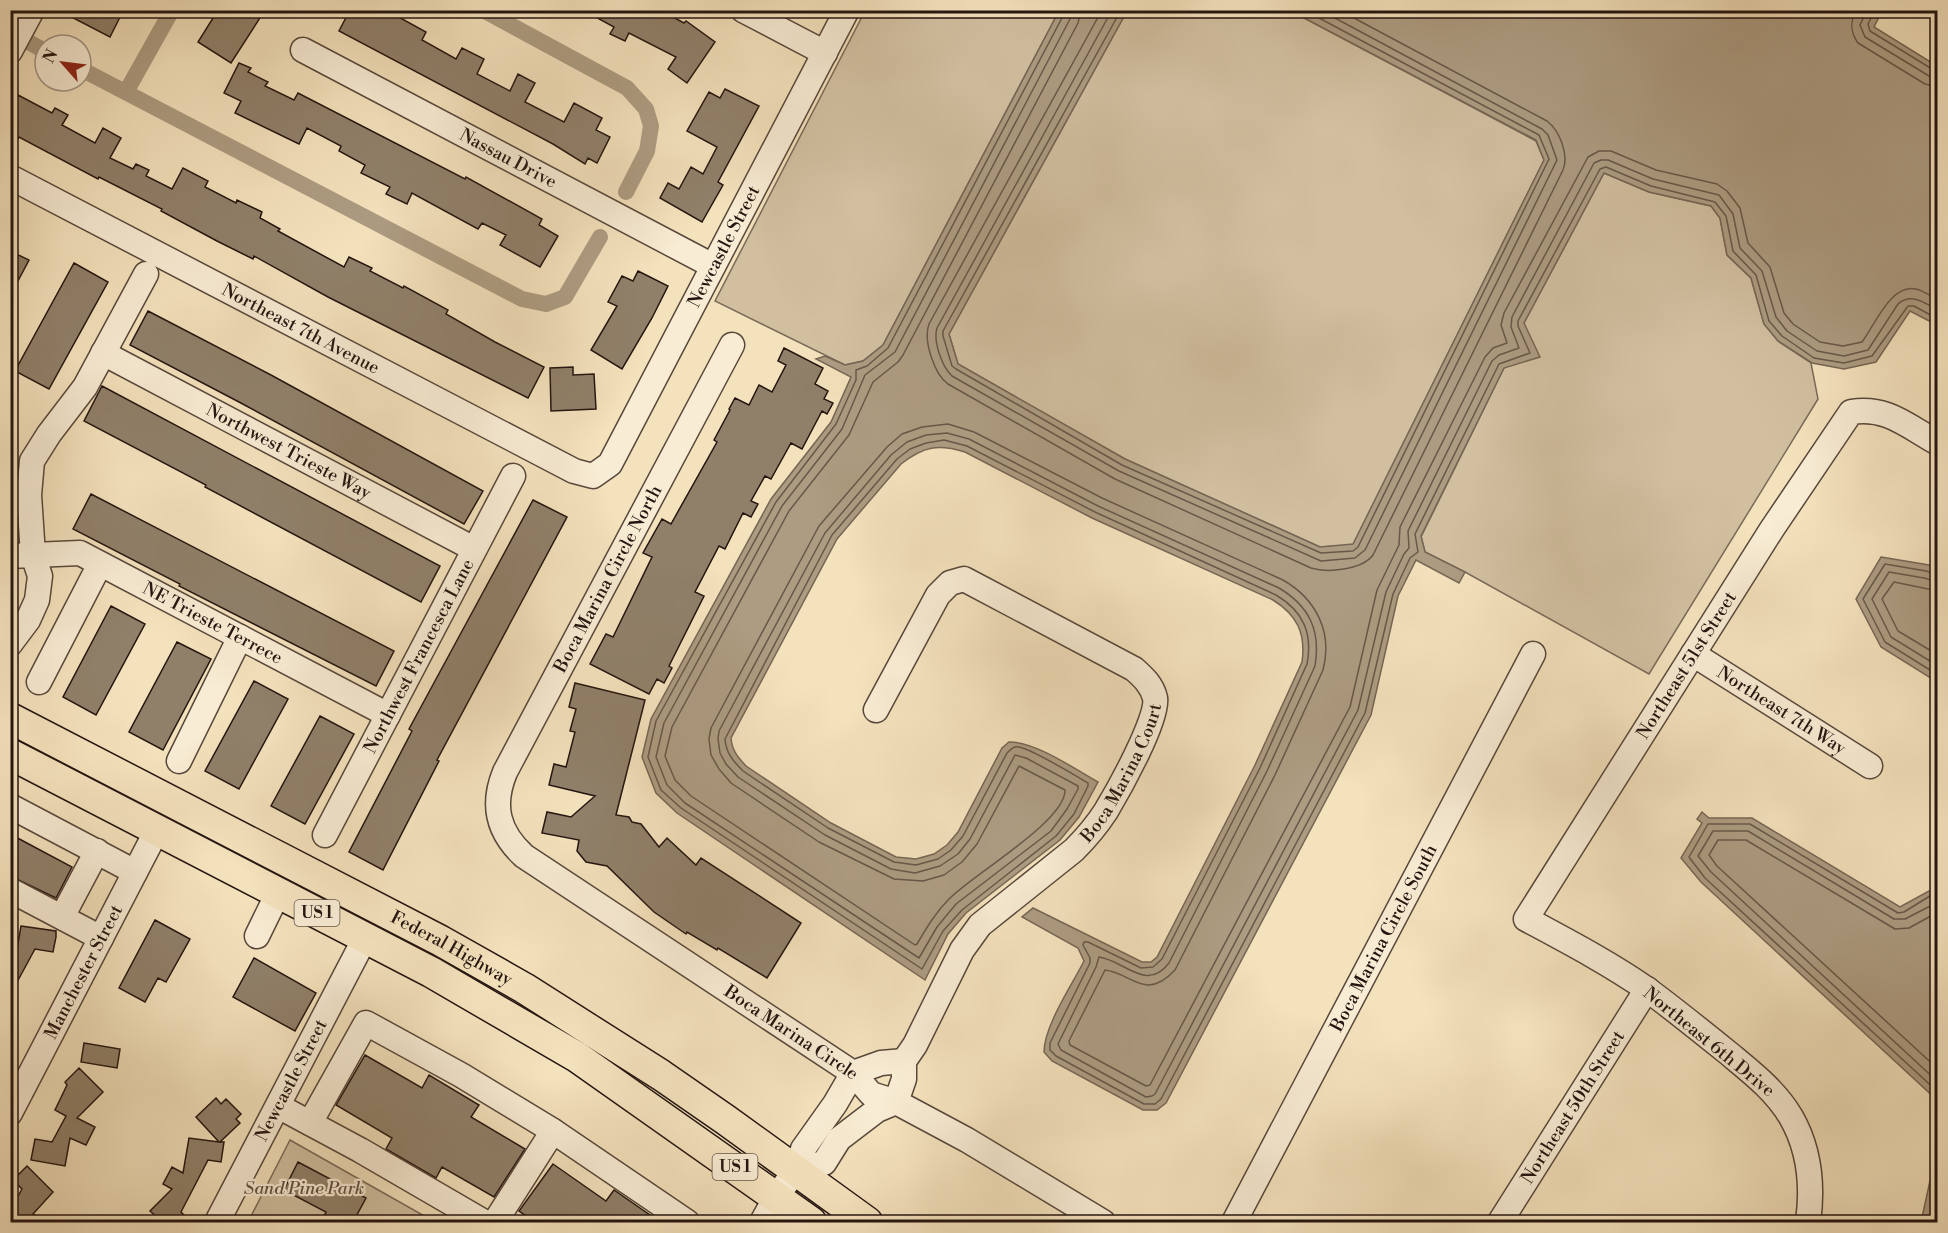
<svg xmlns="http://www.w3.org/2000/svg" width="1948" height="1233" viewBox="0 0 1948 1233" font-family="'Libre Bodoni',serif">
  <style>
    .green { fill: #d1bfa0; stroke: #7a6a58; stroke-width: 1.5 }
    .water { fill: #ad9c82; stroke: #766654; stroke-width: 1.5 }
    .lines { fill: none; stroke-linecap: round; stroke-linejoin: round }
    .shore { stroke: #685849; stroke-width: 1.5 }
    .canal { stroke: #ad9c82; stroke-width: 16 }
    .building { fill: #90806a; stroke: #241510; stroke-width: 1.5 }
    .minor-casing { stroke: #58483b; stroke-width: 27 }
    .major-casing { stroke: #241510; stroke-width: 33 }
    .minor { stroke: #f8ecd4; stroke-width: 24 }
    .major { stroke: #f4e2bd; stroke-width: 30 }
    .labels { text-anchor: middle; dominant-baseline: central; stroke-width: 4.5; stroke-linejoin: round; paint-order: stroke }
    .shield { fill: #f8ecd4; stroke: #64564b; stroke-width: 1.5 }
    .shield-label { font-size: 16px; font-weight: bold; fill: #241510 }
    .street-label { font-size: 18px; fill: #241510; stroke: #f8ecd4 }
    .park-label { font-size: 18px; font-style: italic; fill: #615042; stroke: #f8ecd4 }
  </style>
  <rect width="100%" height="100%" fill="#f4e2bd"/>
  <filter id="stains"><feTurbulence type="fractalNoise" baseFrequency=".00333" numOctaves="4"/><feColorMatrix values="0 0 0 0 .2 0 0 0 0 .09 0 0 0 0 .02 0 0 0 .5 -.17"/></filter>
  <radialGradient id="worn" r=".72"><stop offset=".6" stop-color="#630" stop-opacity="0"/><stop offset="1" stop-color="#630" stop-opacity=".3"/></radialGradient>
  <path class="green" d="M865 11H1059L883 345 863 361 845 365 715 301Z
    M1127 11H1291L1536 141 1544 160 1353 545 1320 547 1125 459 958 364 949 334Z
    M1604 173 1649 192 1711 206 1720 218 1727 255 1751 278 1764 324 1778 341 1811 363 1818 399 1649 674 1465 572 1425 552 1421 537 1504 368 1524 323Z
    M290 1140 435 1222H248Z"/>
  <path class="water" d="M1059 11H1127L949 334 958 364 1125 459 1320 547 1353 544 1544 160 1536 140 1291 11H1882L1874 27 1937 66V325L1910 311 1876 362 1844 369 1812 363 1778 341 1764 324 1751 278 1727 255 1720 218 1711 206 1649 192 1604 173 1524 323 1540 357 1504 368 1421 536 1425 552 1465 572 1459 583 1416 560 1398 596 1371 715 1166 1103 1157 1110H1143L1052 1061 1044 1052C1044 1026 1072 985 1084 961L1078 948 1022 917 1033 908 1142 962H1151L1157 957 1255 765 1302 662C1306 633 1297 615 1273 600L1092 518 965 452C938 444 924 446 901 464L837 539 731 738C732 751 738 757 746 766L831 823 896 857 916 859 934 854 947 845 958 832 1002 748 1009 742C1034 741 1075 769 1098 782L1079 817 1060 840 966 913 948 934 925 980 677 813 656 793 642 757 651 719 771 499 831 422 851 377 816 359 825 356 845 365 863 361 883 345Z
    M1881 557 1929 565 1937 570V682L1881 647 1856 599Z
    M1702 812 1709 818H1752L1900 907 1931 890 1937 880V1100L1701 882 1681 858 1702 823 1697 819Z
    M1937 1149V1222H1921Z"/>
  <g class="lines">
    <path class="shore" d="M1064 10 1063 16 888 348 867 366 856 370V380L836 424 776 502 656 721 648 757 661 790 681 808 922 969 943 931 962 910 1056 836 1074 814 1088 786V783C1074 775 1034 750 1019 747 1014 746 1011 749 1007 753L963 836 951 850 938 859 916 865 894 862 828 828 743 771C733 761 726 753 725 739L832 535 897 459 910 449 926 443 944 440 967 446 1095 512 1276 595C1303 611 1313 633 1307 664L1260 768 1162 959 1153 967 1141 968 1088 942H1084L1083 945 1090 958V963L1050 1043V1050L1056 1056 1144 1104H1155L1161 1099 1365 713 1393 594 1410 558 1418 552 1415 534 1499 364 1530 353 1518 326V321L1600 169 1606 167 1651 186 1715 202 1726 216 1733 251 1756 275 1769 321 1782 336 1814 358 1844 363 1872 356 1908 306H1914L1938 319
      M1072 10 1070 19 895 352 865 375 842 429 782 506 664 723 656 757 667 785 685 803 919 958 937 927 956 904 1051 831 1067 809 1078 789V786L1026 758 1015 755 970 839 958 854 940 866 915 873 891 869 825 835 738 777 726 764 720 753 718 739 719 731 825 533 891 455 907 442 926 435 947 433 969 439 1098 506 1279 588C1309 606 1321 630 1315 666L1267 771 1169 963C1146 993 1124 960 1099 957L1096 967 1058 1044 1061 1050 1146 1097 1152 1096 1155 1094 1358 710 1386 592 1404 554 1409 548 1408 531 1492 361 1499 355 1519 348 1511 327 1512 317 1594 163 1601 160H1608L1653 179 1719 195 1733 214 1740 248 1762 271 1776 317 1787 331 1817 351 1844 356 1868 350 1898 304C1911 292 1925 303 1938 310
      M1081 10 1078 23 903 355 898 362 873 382 849 435 789 511 672 727 665 756 675 780 691 796 915 945 917 944C927 927 936 912 949 899 972 875 1066 821 1065 790L1019 766 977 844 962 862 944 875 923 881 894 879 819 842 731 783 719 769 711 755 709 739 711 728 819 526 887 447 902 434 922 427 948 424 974 432 1102 498 1283 580C1316 599 1333 632 1323 670L1275 775 1175 970C1145 1002 1132 973 1105 970L1069 1041 1070 1045 1146 1086 1150 1085 1350 707 1377 590 1399 545 1400 527 1485 357 1493 348 1507 343 1501 325 1504 313 1588 157 1599 151H1611L1656 170 1717 184 1727 191 1740 208 1748 243 1770 267 1784 313 1793 324 1820 342 1843 346 1862 342C1875 325 1891 283 1916 289 1924 291 1931 296 1938 300
      M1102 10 929 324C923 340 934 374 948 384L1115 479 1311 568C1327 573 1362 570 1373 555L1563 170C1569 155 1560 131 1547 121L1339 10
      M1112 10 937 328C933 341 942 367 952 376L1119 471 1321 561 1355 558 1365 550 1557 160 1548 135 1542 129 1320 10
      M1121 10 943 331V336L952 366 956 369 1122 465 1321 553 1353 551 1358 547 1549 159 1539 135 1304 10
      M1856 10C1850 22 1850 32 1858 43L1925 84 1938 87
      M1867 10 1860 25 1865 37 1929 76 1938 78
      M1875 10 1868 24 1870 31 1932 69 1938 70
      M1938 575 1926 571 1885 564 1863 599 1885 642 1938 675
      M1938 582 1924 578 1889 572 1872 599 1891 637 1938 666
      M1938 591 1894 582 1882 599 1898 631 1938 655
      M1938 891 1904 912 1898 913 1750 824H1708L1689 857 1705 878 1938 1092
      M1938 902 1905 919H1894L1748 831H1713L1698 856 1711 872 1938 1082
      M1938 912 1909 928 1895 929 1746 840H1718L1709 855 1717 866 1938 1069"/>
    <path class="canal" d="M483 10 627 88 646 109 651 126 647 151 626 192
      M10 32 45 51
      M81 69 522 299 546 304 565 297 600 237
      M126 92 172 10"/>
  </g>
  <path class="building" d="M58 10H108L120 17 110 37Z
    M218 10H265L231 63 198 42Z
    M350 10H386L426 32 422 40 456 59 462 48 484 59 477 74 510 91 518 74 535 83 525 102 564 122 574 103 602 118 596 130 610 137 597 163 588 158 585 164 553 144 339 31Z
    M583 10H660L684 23 686 21 715 42 687 83 668 69 676 57 629 33 625 41 610 34 614 27Z
    M239 63 251 68 248 72 268 82 265 86 294 100 298 93 465 179 466 177 542 219 539 225 558 236 540 267 500 245 506 235 482 223 478 229 412 193 407 204 386 194 390 187 361 173 365 165 339 151 341 146 307 128 299 144 235 113 241 101 224 93Z
    M725 89 759 106 718 182 723 185 702 222 660 198 668 183 679 189 691 167 703 174 717 147 687 131 709 92 720 98Z
    M18 95 52 113 55 108 68 115 62 125 95 143 103 128 121 138 110 158 133 169 136 164 149 170 146 176 172 189 183 168 208 181 205 187 236 203 237 200 262 212 260 218 280 229 278 231 344 267 349 257 372 268 370 271 403 288 404 286 448 310 446 314 495 342 544 367 528 398 328 297 254 256 253 259 217 241 161 211 162 209 99 177 98 179 19 137 10 153V109Z
    M10 251 29 260 10 296Z
    M74 263 108 282 49 389 15 371Z
    M638 271 668 286 652 318 622 369 591 350 617 306 608 302 622 276 633 281Z
    M148 311 271 375 483 491 464 524 239 402 130 345Z
    M784 348 823 368 815 384 828 391 824 399 833 403 827 414 822 411 802 449 791 443 771 479 765 476 751 501 758 504 751 517 743 513 725 549 719 546 695 592 704 596 669 666 672 668 664 683 657 679 649 694 590 664 606 634 613 637 652 557 643 553 662 519 671 524 717 442 714 440 730 410 729 409 735 398 749 405 759 385 772 392 786 365 778 361Z
    M573 367V375L594 374 596 409 551 411 550 368Z
    M102 386 440 566 421 602 205 487 206 485 84 421Z
    M91 494 394 651 376 686 179 586 180 584 73 529Z
    M533 500 567 517 437 760 439 761 383 870 349 852 412 731 409 729Z
    M111 606 145 624 96 715 63 697Z
    M177 642 211 659 163 750 129 732Z
    M254 681 288 699 239 789 205 771Z
    M575 683 645 700 616 815 629 817 632 822 641 824 659 847 667 838 696 865 701 858 801 923 767 978 718 948 717 950 687 932 686 934 654 912 607 866 586 862 577 851 579 840 542 833 547 812 571 817 595 796 549 785 554 764 566 767 575 732 570 731 576 709 569 707Z
    M320 716 354 734 305 824 271 806Z
    M10 834 72 867 56 898 10 876Z
    M155 920 190 939 166 982 158 978 145 1002 119 988Z
    M21 926 56 931V937L53 952 35 949 10 995V959L15 961Z
    M254 958 316 993 295 1031 233 997Z
    M84 1043 120 1049 117 1068 81 1062Z
    M365 1055 422 1088 429 1075 479 1105 471 1117 525 1149 494 1197 442 1167 436 1178 386 1149 392 1138 336 1105Z
    M79 1068 103 1092 77 1118 95 1127 86 1145 70 1138 65 1166 31 1160 35 1139 52 1142 66 1116 55 1110 67 1085 65 1082Z
    M216 1098 221 1104 226 1099 241 1114 236 1119 240 1123 220 1142H224L221 1162 208 1160 181 1212 191 1222H162L150 1211 172 1189 163 1184 172 1167 183 1173 189 1138 219 1142 196 1117Z
    M298 1162 366 1198 353 1222H321L326 1212 284 1190Z
    M553 1164 606 1201 614 1190 660 1222H535L519 1211Z
    M27 1166 53 1192 33 1214 50 1222H10V1211L22 1189 13 1180Z"/>
  <g class="lines">
    <g class="minor-casing">
      <g id="minor">
        <path d="M743 10 825 53"/>
        <path id="s1" d="M303 50 713 266"/>
        <path d="M10 51 32 10"/>
        <path id="s2" d="M10 177 574 471 593 476 610 464 847 10"/>
        <path id="s3" d="M732 345 505 772C491 806 498 832 524 856L853 1073 871 1094 896 1102 967 1140 1103 1222"/>
        <path id="s4" d="M103 353 474 549"/>
        <path id="s5" d="M10 556 80 553 388 715"/>
        <path d="M10 644 28 620 37 600 40 576 33 555 29 495 32 461 49 434 85 387 146 274"/>
        <path id="s6" d="M1693 654 1870 766"/>
        <path d="M39 682 100 564"/>
        <path d="M179 761 240 637"/>
        <path d="M10 806 135 872"/>
        <path id="s7" d="M325 835 513 476"/>
        <path d="M10 890 101 938"/>
        <path d="M62 917 97 851"/>
        <path d="M257 936 278 893"/>
        <path d="M278 1106 360 1150 484 1222"/>
        <path id="s8" d="M10 1113 157 830"/>
        <path d="M310 1123 366 1023 461 1075 550 1129 687 1222"/>
        <path id="s9" d="M796 1170 824 1163 839 1139 877 1110 896 1102 904 1079V1061L915 1045 962 950 980 925 1074 850C1086 838 1097 825 1106 811 1118 791 1159 718 1155 698 1152 685 1143 677 1134 669L964 579 950 583 938 595 876 710"/>
        <path id="s10" d="M217 1222 365 938"/>
        <path d="M495 1222 553 1131"/>
        <path d="M762 1222 776 1197 796 1170 803 1149 835 1104 853 1073 881 1063 904 1061"/>
        <path id="s11" d="M1234 1222 1533 654"/>
        <path id="s12" d="M1500 1222 1647 989"/>
        <path id="s13" d="M1808 1222C1813 1186 1810 1150 1791 1117 1775 1090 1751 1072 1727 1052 1701 1031 1675 1010 1648 990 1609 963 1567 941 1526 919L1772 529 1851 412C1887 406 1907 426 1938 443"/>
      </g>
    </g>
    <g class="major-casing">
      <g id="major">
        <path id="s14" d="M10 718 441 941 524 988 661 1075 726 1120 867 1222"/>
        <path d="M10 754 431 972 577 1057 811 1222"/>
      </g>
    </g>
    <use href="#minor" class="minor"/>
    <use href="#major" class="major"/>
  </g>
  <g class="labels">
    <g class="shield">
      <rect x="294.5" y="900" width="45" height="26" rx="4.5"/>
      <rect x="712.5" y="1154" width="45" height="26" rx="4.5"/>
    </g>
    <g class="shield-label">
      <text x="317" y="913">US 1</text>
      <text x="735" y="1167">US 1</text>
    </g>
    <g class="street-label">
      <text stroke="none"><textPath href="#s1" startOffset="232">Nassau Drive</textPath></text>
      <text stroke="none"><textPath href="#s2" startOffset="922">Newcastle Street</textPath></text>
      <text stroke="none"><textPath href="#s2" startOffset="328">Northeast 7th Avenue</textPath></text>
      <text stroke="none"><textPath href="#s4" startOffset="210">Northwest Trieste Way</textPath></text>
      <text transform="translate(608 579) rotate(-62)">Boca Marina Circle North</text>
      <text stroke="none"><textPath href="#s5" startOffset="220">NE Trieste Terrece</textPath></text>
      <text stroke="none"><textPath href="#s7" startOffset="202">Northwest Francesca Lane</textPath></text>
      <text stroke="none"><textPath href="#s13" startOffset="742">Northeast 51st Street</textPath></text>
      <text stroke="none"><textPath href="#s6" startOffset="105">Northeast 7th Way</textPath></text>
      <text stroke="none"><textPath href="#s9" startOffset="536">Boca Marina Court</textPath></text>
      <text stroke="none"><textPath href="#s11" startOffset="321">Boca Marina Circle South</textPath></text>
      <text stroke="none"><textPath href="#s14" startOffset="498">Federal Highway</textPath></text>
      <text stroke="none"><textPath href="#s8" startOffset="159">Manchester Street</textPath></text>
      <text stroke="none"><textPath href="#s3" startOffset="897">Boca Marina Circle</textPath></text>
      <text transform="translate(1709 1042) rotate(39)">Northeast 6th Drive</text>
      <text stroke="none"><textPath href="#s10" startOffset="160">Newcastle Street</textPath></text>
      <text stroke="none"><textPath href="#s12" startOffset="136">Northeast 50th Street</textPath></text>
    </g>
    <g class="park-label">
      <text x="304" y="1188">Sand Pine Park</text>
    </g>
  </g>
  <rect width="1948" height="1233" fill="none" stroke="#f4e2bd" stroke-width="36"/>
  <rect x="12" y="12" width="1924" height="1209" fill="none" stroke="#241510" stroke-width="3"/>
  <rect x="18" y="18" width="1912" height="1197" fill="none" stroke="#241510" stroke-width="1.5"/>
  <g transform="translate(63 63) rotate(298)"><circle r="28" fill="#f8ecd4" stroke="#a39686" stroke-width="1.5"/>
  <path d="M0-4.5L10 22L0 15L-10 22Z" fill="#8f2418"/>
  <text y="-9" font-size="16" font-weight="bold" text-anchor="middle" fill="#241510">N</text>
  </g>
  <rect width="100%" height="100%" filter="url(#stains)"/>
  <rect width="100%" height="100%" fill="url(#worn)"/>
</svg>
